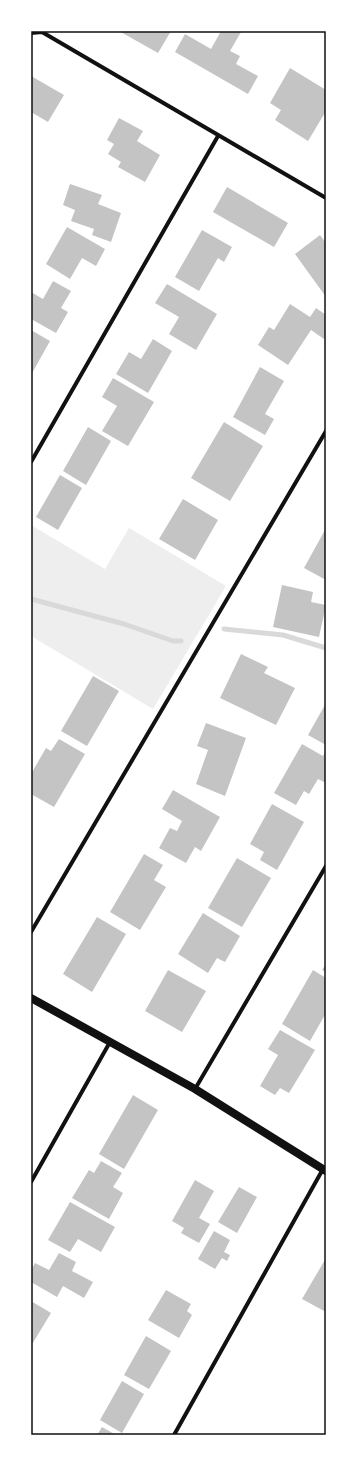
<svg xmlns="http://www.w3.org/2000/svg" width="357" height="1466" viewBox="0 0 357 1466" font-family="'IBM Plex Serif',serif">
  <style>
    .green { fill: #eee }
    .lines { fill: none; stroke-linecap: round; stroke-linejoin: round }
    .stream { stroke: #d9d9d9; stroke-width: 5 }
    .building { fill: #c4c4c4 }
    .minor { stroke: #111; stroke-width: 4 }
    .secondary { stroke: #111; stroke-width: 8 }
    .neatline { fill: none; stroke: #111; stroke-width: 1.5 }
  </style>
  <rect width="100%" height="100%" fill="#fff"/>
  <path class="green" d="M31 525 105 569 129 528 226 586 153 709 31 636Z"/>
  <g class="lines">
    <path class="stream" d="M31 599 124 624 173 641H181
      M224 629 283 635 326 648"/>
  </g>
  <path class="building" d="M119 31H171L158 53Z
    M221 31 241 32 230 51 240 56 236 64 258 76 248 94 175 52 185 34 211 49Z
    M290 68 326 90V111L308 141 275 120 281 110 270 103Z
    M31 76 64 95 48 122 31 112Z
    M119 118 143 131 137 141 160 155 145 182 118 167 121 162 108 154 114 144 107 140Z
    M70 184 102 195 98 204 121 213 111 242 92 235 94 229 71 221 75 210 63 205Z
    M227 187 288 223 274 247 213 212Z
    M67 227 105 249 96 266 82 258 70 279 46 264Z
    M202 230 232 247 224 262 218 258 199 291 175 277Z
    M320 235 326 243V297L295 254Z
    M53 281 71 291 61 308 68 312 56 333 31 319V292L43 299Z
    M167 284 217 314 196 350 169 334 179 317 155 303Z
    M290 304 310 317 316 308 326 315V336L324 339 311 330 288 365 258 345 269 327 274 330Z
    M31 330 50 341 31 375Z
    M153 339 172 351 148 393 116 374 129 352 141 359Z
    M260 367 284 381 265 414 274 419 265 435 233 417Z
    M113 378 154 402 128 446 102 431 117 406 102 397Z
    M224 422 263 446 230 501 191 478Z
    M88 427 111 441 86 485 63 471Z
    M60 475 82 488 58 530 36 517Z
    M183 499 218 520 195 560 159 539Z
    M326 528V580L304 568Z
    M282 585 313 592 311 602 326 605 319 637 273 627Z
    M241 654 268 667 264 673 295 688 276 725 220 698Z
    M93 676 119 691 87 746 61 731Z
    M326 703V745L308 735Z
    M206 723 246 738 225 796 196 784 208 750 197 746Z
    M59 739 85 754 54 807 31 794V774L46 748 51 751Z
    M302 744 323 756 326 750V783L318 779 309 794 304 791 296 805 274 793Z
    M173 790 220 817 201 851 195 847 186 863 159 848 170 828 177 831 182 821 162 809Z
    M272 804 304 822 277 870 260 860 264 852 250 844Z
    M144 854 163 865 154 880 166 887 140 930 110 912Z
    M237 858 271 878 242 927 208 908Z
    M203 913 240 936 225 962 217 958 208 973 178 954Z
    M97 917 126 934 92 992 63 974Z
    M326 964V972L322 970Z
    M168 970 206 991 182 1032 145 1011Z
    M313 970 326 978V1013L310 1041 282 1024Z
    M280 1030 315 1050 289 1093 280 1088 275 1095 260 1086 278 1055 268 1049Z
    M133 1095 158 1110 124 1169 99 1154Z
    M101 1161 122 1173 113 1187 123 1193 109 1219 72 1198 89 1170 94 1173Z
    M195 1180 214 1191 199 1218 210 1224 199 1243 181 1233 184 1228 172 1221Z
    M239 1187 257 1197 237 1233 218 1222Z
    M70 1202 115 1227 101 1252 78 1239 70 1252 48 1240Z
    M214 1231 230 1240 224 1252 230 1255 227 1261 222 1258 215 1269 198 1259Z
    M59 1253 76 1262 72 1271 93 1282 84 1298 63 1286 57 1297 31 1282V1270L35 1263 49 1270Z
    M326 1258V1312L302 1299Z
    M166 1290 191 1304 187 1311 192 1315 179 1338 148 1320Z
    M31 1301 51 1313 31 1346Z
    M146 1336 171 1351 149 1389 124 1375Z
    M122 1381 144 1394 122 1433 100 1420Z
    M102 1427 116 1435H97Z"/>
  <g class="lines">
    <path class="minor" d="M31 33 42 32 326 198
      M31 462 218 136
      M31 932 326 431
      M195 1089 326 866
      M31 1182 110 1042
      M174 1435 323 1169"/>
    <path class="secondary" d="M31 998 195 1089 326 1171"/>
  </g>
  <rect width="357" height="1466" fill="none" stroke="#ffffff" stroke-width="64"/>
  <rect x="32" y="32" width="293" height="1402" class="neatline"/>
</svg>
